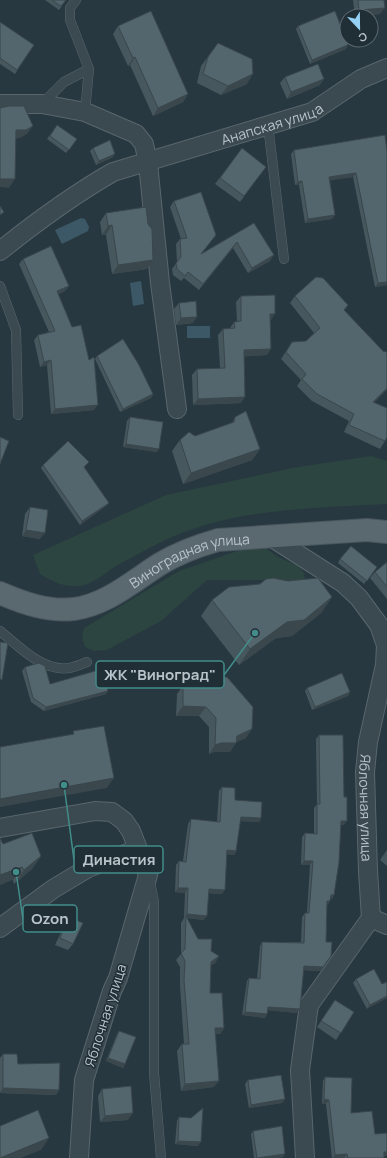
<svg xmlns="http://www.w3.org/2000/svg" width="387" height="1158" viewBox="0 0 387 1158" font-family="Manrope,sans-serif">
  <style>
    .green { fill: #2c4540 }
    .water { fill: #3c5866 }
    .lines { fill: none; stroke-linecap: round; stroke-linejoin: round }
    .lane-casing { stroke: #59676d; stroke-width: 10 }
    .street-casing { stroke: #59676d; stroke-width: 20 }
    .primary-casing { stroke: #48555c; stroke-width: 24 }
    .lane { stroke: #3b4950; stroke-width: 9 }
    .street { stroke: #3b4950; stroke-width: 18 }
    .primary { stroke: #5a6870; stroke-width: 22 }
    .wall { fill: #47575e }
    .shaded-wall { fill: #3a474c }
    .building { fill: #53656d; stroke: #3a474c }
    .labels { text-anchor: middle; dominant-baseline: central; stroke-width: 3; stroke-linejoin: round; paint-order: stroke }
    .street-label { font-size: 14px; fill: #b8c4ca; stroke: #202e35 }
    .leader { fill: none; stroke: #428d8a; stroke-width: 1.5 }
    .callout-dot { fill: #428d8a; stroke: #202e35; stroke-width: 1.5 }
    .callout { fill: #202e35; stroke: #428d8a; stroke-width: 1.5 }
    .callout-label { font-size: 15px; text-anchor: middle; font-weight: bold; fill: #b8c4ca }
  </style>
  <rect width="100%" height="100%" fill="#273840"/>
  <path class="green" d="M371 456 387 461V504C322 508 252 508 190 530 164 539 140 553 116 566 105 573 92 585 79 586 65 588 51 581 40 574L33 555 166 495 292 468Z
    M262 546C268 549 273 554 278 557 289 563 305 564 305 580H207L161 621 107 650 94 651 85 647 82 637 84 628 179 571 243 549Z"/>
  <path class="water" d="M81 218 85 219 89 227 88 231 62 244 55 230Z
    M141 281 144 304 133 306 130 283Z
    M187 326H210V338H187Z"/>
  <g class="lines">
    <g class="lane-casing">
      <path id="lane" d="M76 0 70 8V20L89 69 85 112
        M42 104 64 82 89 69
        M268 125 284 259
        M0 286 16 330 18 415
        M0 631C19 646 42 672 69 668 75 667 82 664 87 662
        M150 882 154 902V1073L161 1158"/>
    </g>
    <g class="street-casing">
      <g id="street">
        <path d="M0 104H42L85 112 136 134 144 144 148 163 160 283 177 409"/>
        <path id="s1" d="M0 251C36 222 73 195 113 172L312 112 361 79 387 68"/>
        <path id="s2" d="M271 537 343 583 359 598 379 625 386 645 385 665 368 742 365 772 368 871 371 918 387 925"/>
        <path d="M0 828 95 811 112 812 124 821 131 831 148 875 118 978 112 991 84 1080 79 1158"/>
        <path d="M0 928 53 889 88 868 138 849"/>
        <path d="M305 1158 300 1070 309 1005 371 918"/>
      </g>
    </g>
    <g class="primary-casing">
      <g id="primary">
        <path id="s3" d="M0 593C23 603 48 612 74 609 106 605 133 581 160 564 178 553 197 546 218 540L367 530 387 532"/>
      </g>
    </g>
    <use href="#lane" class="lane"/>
    <use href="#street" class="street"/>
    <use href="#primary" class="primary"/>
  </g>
  <path class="wall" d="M45 0H66L59 10Z
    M353 0H384L380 14 363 16H355Z
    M0 22 34 45 15 74 0 64Z
    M118 26 188 94 183 102 153 116 130 65 128 66 113 34Z
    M298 26 346 49 310 64 296 29Z
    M218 43 247 84 221 95 197 83 201 66Z
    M285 77 320 85 287 99 280 83Z
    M57 125 77 139 66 153 47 139Z
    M93 148 113 157 96 165 90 151Z
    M242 148 266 167 240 202 215 184Z
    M294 150 387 152V285L375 287 353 177 330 180 335 215 332 219 305 223 299 185H295L291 154Z
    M174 201 202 254 254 223 270 261 248 273 233 248 199 290 184 278 181 281 173 275 172 269 177 262 176 244 180 239H181L170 207Z
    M106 213 147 269 112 274 106 235H102L100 222Z
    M23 259 69 286 65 291 58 294 94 410 51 414 47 365 40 367 34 340 38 335 49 332 19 264Z
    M241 296 271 320H270L267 355 244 356 241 403 193 405 192 375 197 369 220 368 218 335 223 329 230 328 234 322H237L236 302Z
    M295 296 348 305 344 311 375 403 385 441 380 449 344 432 349 421 312 401 297 386 301 380 281 359 292 342 306 341 314 333 290 303Z
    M179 303 193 323 176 325 174 309Z
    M97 356 153 394 151 398 120 412 95 359Z
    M130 417 157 452 123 447 127 421Z
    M235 417 260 449 252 460 183 484 172 451 180 440 195 436 232 423Z
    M43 465H86L84 467 109 503 106 506 80 525 41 468Z
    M30 507 40 539 22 536 25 514Z
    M340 559 377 567 364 584 338 563Z
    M387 562V599L370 578 375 572Z
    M332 597 321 613 292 636 276 638 239 665 201 616 212 600Z
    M25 667 50 684 106 694 44 711 31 702 22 671Z
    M188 668 219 677 246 738 236 742 230 752H214L209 754V727L199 716H176L177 694 182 687V677Z
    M307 688 350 692 348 696 312 710 305 691Z
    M319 735 344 797V825H341L334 895 332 899H330L328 905H327L326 942 331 956 321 971 303 970 297 1013 268 1010 267 1014 265 1018 242 1015 247 981 249 978 257 979 260 946 262 942H301L302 917 305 913H307L310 865H301L302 837 305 833 314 834V808L317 804 316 739Z
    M222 787 235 800 261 818 259 822 240 821 236 851 234 855 227 854 222 894 208 893 204 920 187 918 198 939 211 951 219 956 215 963 211 965 210 993 224 1028 220 1034H215L214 1087 181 1091 177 1051 182 1044H184L180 986V967L176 960 181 954V923L184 918 185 893 175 892 176 865 179 861H183L188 824 191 819 217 822 219 791Z
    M3 844 41 856 32 869 14 884Z
    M387 850V866L380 860Z
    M69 917 73 944 68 950 55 945 65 924Z
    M356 979 382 984 387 982 367 1009 353 983Z
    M335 1000 354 1012 336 1040 317 1027Z
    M119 1031 125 1064 123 1068 106 1061 117 1034Z
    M3 1054 18 1064 59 1090 56 1095 0 1093V1058Z
    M325 1077 351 1113 375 1134 384 1158H332L326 1104H322L323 1081Z
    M248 1080 285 1099 282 1103 249 1108 245 1084Z
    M102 1089 128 1120 100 1122 98 1096Z
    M179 1117 198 1146 175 1144 177 1121Z
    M253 1131 283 1157 277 1158H254L251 1134Z"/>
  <path class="shaded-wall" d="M385 8 380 14 355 16 359 10Z
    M348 45 346 49 310 64 312 60Z
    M135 57 130 65 128 66 133 58Z
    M253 74 247 84 221 95 228 86Z
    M324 79 320 85 287 99 291 92Z
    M188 94 183 102 153 116 158 108Z
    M33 126 27 134 20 138 11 139 16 130Z
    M115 154 113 157 96 165 99 161Z
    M356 173 353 177 327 181 329 177Z
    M0 179H15L9 188 0 187Z
    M302 181 299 185H295L298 182Z
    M335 215 332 219 305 223 308 219Z
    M112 225 106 235H102L108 226Z
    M237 242 233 248 199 290 203 284Z
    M274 255 270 261 248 273 252 268Z
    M153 260 147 269 112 274 118 265Z
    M387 282V285L375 287 378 283Z
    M69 286 65 291 53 297 57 291Z
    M270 314H275L271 320H265Z
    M197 317 193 323 176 325 181 318Z
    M271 349 267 355 239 357 244 350Z
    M51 360 47 365 40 367 44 362Z
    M387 388V390L368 409 373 402Z
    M153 394 151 398 120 412 123 409Z
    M245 397 241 403 193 405 198 399Z
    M98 405 94 410 51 414 55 409Z
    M126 444 159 449 157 452 123 447Z
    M260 449 252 460 183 484 191 473Z
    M109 503 106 506 80 525 82 521Z
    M26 530 45 533 40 539 22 536Z
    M332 597 321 613 292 636 276 638 239 665 250 649 287 622Z
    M108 691 106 694 44 711 46 707Z
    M350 692 348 696 312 710 315 707Z
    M183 706 206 707 199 716H176Z
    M252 729 246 738 235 743H236L230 752H214L209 754 215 745Z
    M114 778 107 788 0 807V799Z
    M241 817 261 818 259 822 238 821Z
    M341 821H347L344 825H338Z
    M227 850 236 851 234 855 224 854Z
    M41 856 32 869 14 884 24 870Z
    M304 861H313L310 865H301Z
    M22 867 13 880 0 885V875Z
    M178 888H188L185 893 175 892Z
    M209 889 225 890 222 894 206 893Z
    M331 895H334L332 899 328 898Z
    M327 901H330L328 905H325Z
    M187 914 207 916 204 920 186 918V916L184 918Z
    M219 956 215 963 206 968 211 962Z
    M304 966 323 967 321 971 301 970Z
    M387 996V998L367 1009 370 1005Z
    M268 1007 300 1009 297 1013 266 1010Z
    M245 1012 267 1014 265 1018 242 1015Z
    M215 1028H224L220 1034 210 1035Z
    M108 1058 125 1064 123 1068 106 1061Z
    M219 1081 214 1087 181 1091 185 1084Z
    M3 1088 59 1090 56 1095 0 1093Z
    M285 1099 282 1103 249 1108 251 1105Z
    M324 1099 329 1100 326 1104H322Z
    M133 1113 128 1120 100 1122 105 1116Z
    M49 1138 41 1150 21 1158H1Z
    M178 1141 201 1142 198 1146 175 1144Z
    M384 1152H387V1156L381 1157Z
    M285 1154 283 1157 277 1158H257Z
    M347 1154 344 1158H333L335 1155Z"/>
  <path class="building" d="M52 0H66L61 6Z
    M358 0H384L385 8 359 10Z
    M151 11 188 94 158 108 135 57 133 58 118 26Z
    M335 11 348 45 312 60 298 26Z
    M0 22 34 45 17 70 0 58Z
    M218 43 252 59 253 74 228 86 203 74 208 57Z
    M318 64 324 79 291 92 285 77Z
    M9 106H24L33 126 26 130H16L15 179H0V108Z
    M57 125 77 139 69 150 50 136Z
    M385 135 387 152V282L378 283 356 173 329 177 335 215 308 219 302 181 298 182 294 150Z
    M110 140 115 154 99 161 93 148Z
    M242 148 266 167 244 196 220 178Z
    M201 192 216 235 201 254 254 223 274 255 252 268 237 242 203 284 188 272 185 276 177 269 176 263 181 257 180 239 187 238 174 201Z
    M0 206 4 212 0 215Z
    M146 207 148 224 152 229 153 260 118 265 112 225 108 226 106 213Z
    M51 246 69 286 57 291 72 327 81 325 89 360 94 357 98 405 55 409 51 360 44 362 38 335 55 331 23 259Z
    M316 277 323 278 348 305 344 310 384 352 385 351 387 353V388L373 402 387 408V437L385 441 349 425 354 414 317 394 302 379 306 374 286 352 292 342 306 341 320 328 295 296Z
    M275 295V314H270L271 349 244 350 245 397 198 399 197 369 225 368 223 329 235 328 234 322 241 321V296Z
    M196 301 197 317 181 318 179 303Z
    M123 339 139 365 153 394 123 409 97 356Z
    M246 411 260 449 191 473 180 440 189 432 195 436 234 422 235 417Z
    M130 417 163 422 159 449 126 444Z
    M0 437 9 441 0 464Z
    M68 441 89 462 84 467 109 503 82 521 43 465Z
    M30 507 48 510 45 533 26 530Z
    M351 546 377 567 367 581 340 559Z
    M387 562V587L375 572Z
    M273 578 288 581 318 578 332 597 304 620 287 622 250 649 212 600 229 587 260 584 266 579Z
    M0 642 8 643 2 680 0 679Z
    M39 663 45 666 50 684 102 669 108 691 46 707 33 698 25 667Z
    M188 668 219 669V677H227L253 707 252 729 237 736 236 743H221L215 745 216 718 206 707 183 706V684H188Z
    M342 673 350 692 315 707 307 688Z
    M104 726 114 778 0 799V747L74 734 73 731Z
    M319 735H343L344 797H347V821H341L339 862 334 895H331L330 901H327L326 942H332L331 956 323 967 304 966 300 1009 268 1007 267 1014 245 1012 249 978 260 979 262 942 304 943 305 913H309L313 861H304L305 833 317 834V804H320Z
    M222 787 235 788V800L262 802 261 818 241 817 236 851 227 850 225 890 209 889 207 916 187 914 188 888H178L179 861 186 862 191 819 220 822Z
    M32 833 41 856 24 870 22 867 0 875V838L3 844Z
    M186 916 198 939H212L211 951 219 956 211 962 210 993H222L224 1028H215L219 1081 185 1084 182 1044H189L184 980 185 961 181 953 185 949Z
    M69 917 83 923 73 944 60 938Z
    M374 969 382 984 387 982V996L370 1005 356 979Z
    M335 1000 354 1012 341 1033 321 1021Z
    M119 1031 136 1037 125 1064 108 1058Z
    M3 1054H17L18 1064 60 1063 59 1090 3 1088Z
    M281 1075 285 1099 251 1105 248 1080Z
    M325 1077 352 1078 351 1113 372 1111 375 1134 387 1133V1152H384V1158H348L347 1154 335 1155 329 1100 324 1099Z
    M131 1086 133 1113 105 1116 102 1089Z
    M203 1108 201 1142 178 1141 179 1117 191 1118Z
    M38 1110 49 1138 0 1158V1126Z
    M282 1126 285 1154 257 1158 253 1131Z"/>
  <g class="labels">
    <g class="street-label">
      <text stroke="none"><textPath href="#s1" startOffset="304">Анапская улица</textPath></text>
      <text stroke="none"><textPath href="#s3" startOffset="204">Виноградная улица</textPath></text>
      <text stroke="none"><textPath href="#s2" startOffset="327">Яблочная улица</textPath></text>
      <text transform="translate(105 1015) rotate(-72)">Яблочная улица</text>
    </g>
  </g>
  <path class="leader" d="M255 633L224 675M64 785L74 860M16 872L23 919"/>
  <g class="callout-dot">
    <circle cx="255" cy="633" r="4"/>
    <circle cx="64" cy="785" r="4"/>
    <circle cx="16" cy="872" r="4"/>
  </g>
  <g class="callout">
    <rect x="96" y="661" width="128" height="27" rx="4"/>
    <rect x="74" y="846" width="89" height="27" rx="4"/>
    <rect x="23" y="905" width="54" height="27" rx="4"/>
  </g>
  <g class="callout-label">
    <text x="160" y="680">ЖК "Виноград"</text>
    <text x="119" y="865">Династия</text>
    <text x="50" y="924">Ozon</text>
  </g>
  <g transform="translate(359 28) rotate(158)"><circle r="19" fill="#202e35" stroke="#5d6a71"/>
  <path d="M0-3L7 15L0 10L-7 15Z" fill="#94d0f3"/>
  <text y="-6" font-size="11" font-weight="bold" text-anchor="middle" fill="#b8c4ca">С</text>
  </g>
</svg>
